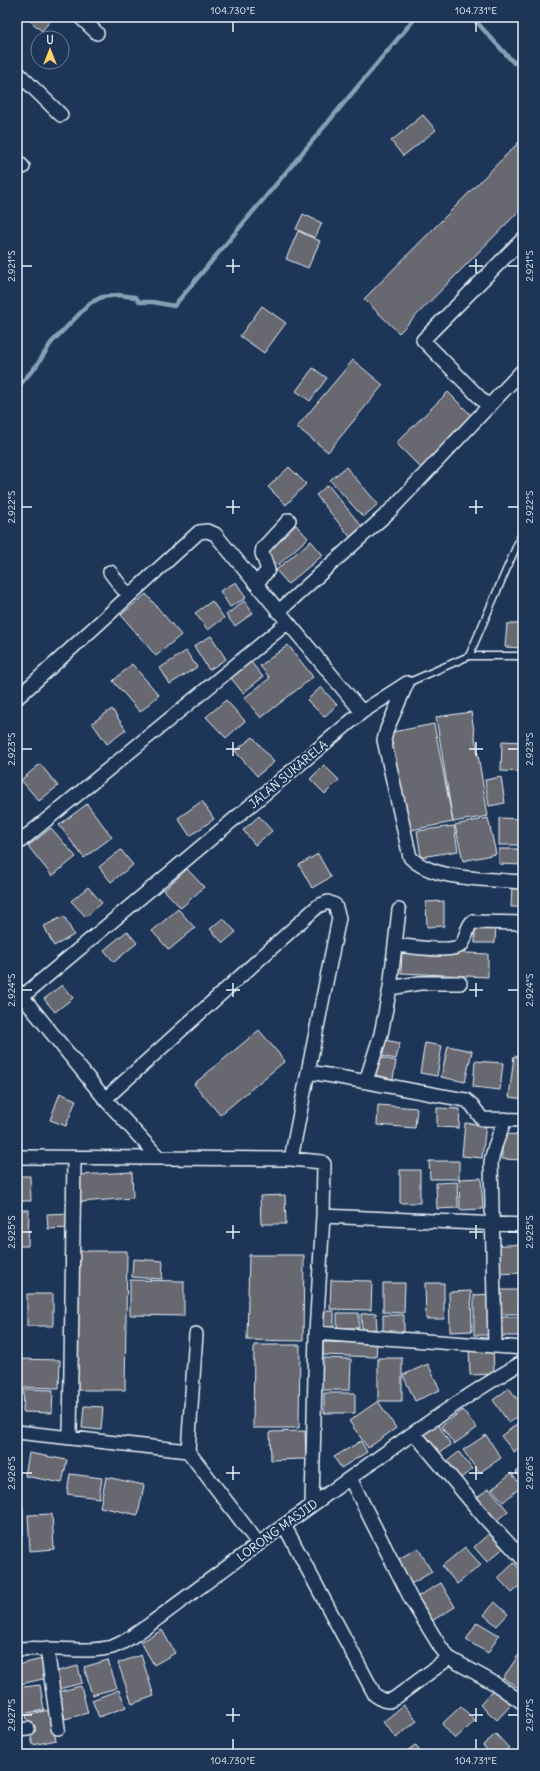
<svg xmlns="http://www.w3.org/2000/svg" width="540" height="1771" viewBox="0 0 540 1771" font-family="Delius,sans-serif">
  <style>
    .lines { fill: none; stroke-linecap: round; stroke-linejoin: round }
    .stream { stroke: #84a1b5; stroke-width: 4.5 }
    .building { fill: #676871; stroke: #e8f1f8 }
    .lane-casing { stroke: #e8f1f8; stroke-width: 9 }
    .street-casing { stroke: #e8f1f8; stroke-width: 16 }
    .lane { stroke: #1d3557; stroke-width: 6 }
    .street { stroke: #1d3557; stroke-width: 13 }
    .ticks { fill: none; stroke: #e8f1f8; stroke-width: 1.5 }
    .labels { text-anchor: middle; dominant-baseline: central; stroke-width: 4; stroke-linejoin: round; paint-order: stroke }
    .street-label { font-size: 12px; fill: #e8f1f8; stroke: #1d3557 }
    .neatline { fill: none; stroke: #e8f1f8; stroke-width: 1.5 }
    .ticks-label { font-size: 10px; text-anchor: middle; fill: #e8f1f8 }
  </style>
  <rect width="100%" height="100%" fill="#1d3557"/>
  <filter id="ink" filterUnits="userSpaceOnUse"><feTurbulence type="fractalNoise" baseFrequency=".025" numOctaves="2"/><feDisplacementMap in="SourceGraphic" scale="8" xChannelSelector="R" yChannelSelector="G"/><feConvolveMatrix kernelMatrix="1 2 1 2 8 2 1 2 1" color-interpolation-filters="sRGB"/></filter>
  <g filter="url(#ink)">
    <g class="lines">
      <path class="stream" d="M472 17 514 63 523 58
        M17 388 37 365 51 343 90 303 102 297 118 295 135 297 140 302H153L174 306 416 17"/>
    </g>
    <path class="building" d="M32 17H53L42 31 29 20Z
      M423 115 436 130 403 156 391 141Z
      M520 141 523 144V207L399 333 364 299Z
      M303 214 322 223 315 238 296 229Z
      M298 231 320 241 308 268 286 259Z
      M262 306 286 323 264 353 240 336Z
      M353 360 383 385 328 452 297 427Z
      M313 368 327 378 310 401 296 391Z
      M448 392 474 418 422 469 396 443Z
      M289 467 306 484 286 505 268 487Z
      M346 467 378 504 363 517 330 480Z
      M328 485 363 528 351 538 316 495Z
      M296 525 308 538 277 566 265 553Z
      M311 541 323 555 288 584 276 570Z
      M236 582 246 598 230 607 220 591Z
      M146 594 181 635 156 656 121 615Z
      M212 601 224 618 208 630 195 613Z
      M244 601 253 613 235 626 226 615Z
      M507 624H523V648L505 647Z
      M211 636 226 659 209 670 194 646Z
      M288 645 313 677 261 718 244 698 270 678 260 666Z
      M186 651 197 667 170 684 160 668Z
      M251 662 263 677 243 693 231 678Z
      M132 664 159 695 140 712 113 681Z
      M521 665H523V728H522Z
      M321 687 337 705 324 717 307 700Z
      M226 700 245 721 226 738 206 717Z
      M112 709 126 730 107 744 92 723Z
      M471 712 488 816 453 822 436 717Z
      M434 724 453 822 406 831 387 733Z
      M253 737 274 762 257 776 235 751Z
      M502 741 523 742V772L501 771Z
      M40 764 58 786 39 801 21 780Z
      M324 765 339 780 325 794 310 779Z
      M501 777 505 803 489 806 485 780Z
      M202 801 214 819 190 836 178 818Z
      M87 804 112 837 84 858 59 825Z
      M259 816 272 831 255 845 243 830Z
      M488 818 496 854 463 861 455 825Z
      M499 818 523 819V845H499Z
      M454 826 458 851 421 857 417 831Z
      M51 828 76 857 52 876 28 846Z
      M499 849H523V865L499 864Z
      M121 850 133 865 111 882 99 867Z
      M318 854 331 877 312 888 299 865Z
      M187 869 204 887 181 908 164 890Z
      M512 885 523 886V907H511Z
      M88 887 102 903 86 917 71 901Z
      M444 901V926L427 927 426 902Z
      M178 909 195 928 169 950 152 931Z
      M64 916 74 935 54 946 44 926Z
      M223 918 236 932 223 943 210 929Z
      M475 924 496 925 495 943H475Z
      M127 931 137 943 114 962 104 950Z
      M402 950 488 954V977L401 973Z
      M62 985 73 998 55 1012 44 999Z
      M259 1030 285 1061 220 1115 194 1084Z
      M380 1039 400 1043 396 1059 377 1055Z
      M425 1043 442 1046 437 1076 420 1073Z
      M448 1046 472 1051 465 1082 441 1077Z
      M514 1056 523 1058V1099L509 1097Z
      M379 1057 396 1061 393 1079 375 1075Z
      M475 1061 503 1063 500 1090 473 1087Z
      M60 1093 76 1100 66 1126 50 1120Z
      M378 1105 417 1108 415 1128 377 1125Z
      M437 1108 460 1109 459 1128 437 1127Z
      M465 1123 486 1125 482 1158 462 1156Z
      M502 1134 523 1135V1160L502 1159Z
      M429 1161H459V1179H430Z
      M400 1170H420V1203H400Z
      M132 1172 133 1198 80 1202 79 1175Z
      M17 1176H30L31 1201H17Z
      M481 1178 483 1209 460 1210 459 1179Z
      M457 1182 458 1208 437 1209 436 1183Z
      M285 1195 286 1224H261L260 1196Z
      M17 1210H29L28 1246H17Z
      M70 1213 71 1228 48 1229 47 1214Z
      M523 1244V1273L494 1274 493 1246Z
      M76 1251H127L125 1390H73Z
      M249 1255H304L303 1341 247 1340Z
      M133 1259 163 1261 162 1279 132 1277Z
      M130 1280 184 1281V1316L130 1315Z
      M331 1280 372 1281 371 1310 330 1309Z
      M383 1283H405L404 1313 383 1312Z
      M425 1283H444V1319H426Z
      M497 1290H518L519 1314H498Z
      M471 1291 472 1331 450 1332 449 1292Z
      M27 1294H53V1326H27Z
      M493 1294 494 1335H474V1295Z
      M320 1311H334V1328H320Z
      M337 1313H359V1328H337Z
      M376 1313 377 1329 362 1330 361 1314Z
      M383 1315H404V1332H383Z
      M498 1317H523V1336H498Z
      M323 1342 377 1343 376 1357 323 1355Z
      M254 1345H300L299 1428H253Z
      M469 1348H493L494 1374 470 1375Z
      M322 1358 351 1359 350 1390H321Z
      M378 1358H402V1401H378Z
      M17 1359 60 1360 59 1388 17 1387Z
      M428 1364 440 1390 415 1401 403 1375Z
      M509 1388 523 1407V1413L509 1423 493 1400Z
      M24 1389 53 1390 52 1413 23 1412Z
      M324 1393H355V1413H324Z
      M378 1401 396 1428 368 1448 349 1421Z
      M84 1406 103 1407 101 1430 82 1428Z
      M463 1410 477 1428 454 1444 441 1426Z
      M523 1419V1445L514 1452 501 1436Z
      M437 1423 451 1445 436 1455 421 1433Z
      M305 1431 306 1459 271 1460 270 1432Z
      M486 1435 501 1458 479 1473 463 1450Z
      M361 1441 367 1452 341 1468 334 1457Z
      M459 1452 472 1469 460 1479 446 1462Z
      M29 1453 67 1460 62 1483 25 1476Z
      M523 1467V1481L516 1472Z
      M511 1473 522 1486 503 1502 492 1489Z
      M70 1474 102 1478 99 1498 67 1494Z
      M106 1477 144 1485 138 1515 100 1507Z
      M489 1488 508 1511 496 1521 477 1498Z
      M17 1507H23V1536H17Z
      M52 1514 54 1549 30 1551 28 1515Z
      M494 1529 507 1545 487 1562 474 1547Z
      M465 1547 481 1565 457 1584 442 1566Z
      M418 1548 432 1572 409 1585 395 1561Z
      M514 1563 523 1573V1583L512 1593 498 1578Z
      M441 1583 455 1607 430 1622 415 1598Z
      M495 1602 508 1614 497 1626 484 1615Z
      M477 1622 499 1635 488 1653 466 1640Z
      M162 1630 175 1653 154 1665 141 1642Z
      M520 1653 523 1655V1686L520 1689 503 1678Z
      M141 1655 154 1696 132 1704 118 1663Z
      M42 1659 47 1678 21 1684 17 1665Z
      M108 1660 117 1688 92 1695 84 1667Z
      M78 1666 82 1683 59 1689 54 1672Z
      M40 1685 44 1710 20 1714 17 1688Z
      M81 1686 88 1713 65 1719 58 1692Z
      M495 1688 513 1703 497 1720 480 1705Z
      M119 1690 126 1707 99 1717 92 1700Z
      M404 1705 417 1721 396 1738 383 1722Z
      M461 1706 475 1721 455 1739 442 1724Z
      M49 1710 56 1740 33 1745 26 1715Z
      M496 1734 509 1748 502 1754H490L483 1745Z
      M415 1745 422 1754H403Z"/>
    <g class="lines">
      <g class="lane-casing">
        <path id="lane" d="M469 656H523
          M407 683 469 656 523 531"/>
      </g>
      <g class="street-casing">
        <path id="street" d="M80 17 97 33
          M17 72 61 115
          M17 161 23 167
          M489 407 423 340 523 239
          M110 572 122 588 129 594
          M256 584 268 570 262 553 263 548 289 520
          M278 612 389 512 523 370
          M407 683 387 729 384 740 410 857C432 881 492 879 523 882
          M17 698 199 532 207 531 215 534 362 712
          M17 844 287 623
          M395 945C408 946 454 954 462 944 467 937 466 928 472 922L523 923
          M390 988 420 983H460
          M17 990 105 1099 159 1158
          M17 1001 362 712 407 683
          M366 1081 381 1034 390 988 399 910
          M105 1099 318 906 328 902 335 905 339 918 308 1072
          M17 1157 291 1159 322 1162 324 1164 323 1216 316 1333 312 1504
          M291 1159 308 1072C361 1080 413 1091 466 1100L472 1105 482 1119 523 1120
          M323 1216 523 1225
          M316 1333 523 1348
          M495 1345 491 1162 495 1146 505 1119
          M17 1432 188 1451 258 1543
          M414 1433 485 1518 523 1559
          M70 1437 74 1159
          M188 1451 196 1334
          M350 1478 412 1601 441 1648 449 1658 494 1683 523 1703
          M284 1525 375 1695 383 1700 389 1701 395 1698 449 1658
          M47 1648 58 1728
          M17 1649C45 1646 87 1654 112 1647 125 1643 138 1632 149 1625 220 1572 292 1519 364 1468 416 1431 468 1394 523 1362
          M17 1730 28 1729"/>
      </g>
      <use href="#lane" class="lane"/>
      <use href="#street" class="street"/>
    </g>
  </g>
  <path class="ticks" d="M233 22V32M476 22V32M233 259V273M476 259V273M22 266H32M226 266H240M469 266H483M508 266H518M233 500V514M476 500V514M22 507H32M226 507H240M469 507H483M508 507H518M233 742V756M476 742V756M22 749H32M226 749H240M469 749H483M508 749H518M233 983V997M476 983V997M22 990H32M226 990H240M469 990H483M508 990H518M233 1225V1239M476 1225V1239M22 1232H32M226 1232H240M469 1232H483M508 1232H518M233 1466V1480M476 1466V1480M22 1473H32M226 1473H240M469 1473H483M508 1473H518M233 1708V1722M476 1708V1722M22 1715H32M226 1715H240M469 1715H483M508 1715H518M233 1739V1749M476 1739V1749"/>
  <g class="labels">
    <g class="street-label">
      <text transform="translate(288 774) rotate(-40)">JALAN SUKARELA</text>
      <text transform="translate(277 1530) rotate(-36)">LORONG MASJID</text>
    </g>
  </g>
  <rect width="540" height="1771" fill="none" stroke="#1d3557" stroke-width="44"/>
  <g transform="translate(50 50)"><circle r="19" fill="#1d3557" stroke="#6e8097"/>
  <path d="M0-3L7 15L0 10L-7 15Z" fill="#ffd166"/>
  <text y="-6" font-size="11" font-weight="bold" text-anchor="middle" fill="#e8f1f8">U</text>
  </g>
  <rect x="22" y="22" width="496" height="1727" class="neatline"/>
  <g class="ticks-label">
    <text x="233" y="14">104.730°E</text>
    <text x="476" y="14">104.731°E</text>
    <text transform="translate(11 266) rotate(-90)" y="4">2.921°S</text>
    <text transform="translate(529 266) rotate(-90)" y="4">2.921°S</text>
    <text transform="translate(11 507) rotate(-90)" y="4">2.922°S</text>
    <text transform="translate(529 507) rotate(-90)" y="4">2.922°S</text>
    <text transform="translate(11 749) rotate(-90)" y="4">2.923°S</text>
    <text transform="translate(529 749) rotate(-90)" y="4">2.923°S</text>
    <text transform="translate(11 990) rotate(-90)" y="4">2.924°S</text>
    <text transform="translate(529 990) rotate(-90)" y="4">2.924°S</text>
    <text transform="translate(11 1232) rotate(-90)" y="4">2.925°S</text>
    <text transform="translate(529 1232) rotate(-90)" y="4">2.925°S</text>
    <text transform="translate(11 1473) rotate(-90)" y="4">2.926°S</text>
    <text transform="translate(529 1473) rotate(-90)" y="4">2.926°S</text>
    <text transform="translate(11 1715) rotate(-90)" y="4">2.927°S</text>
    <text transform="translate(529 1715) rotate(-90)" y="4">2.927°S</text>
    <text x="233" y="1764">104.730°E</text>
    <text x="476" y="1764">104.731°E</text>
  </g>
</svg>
